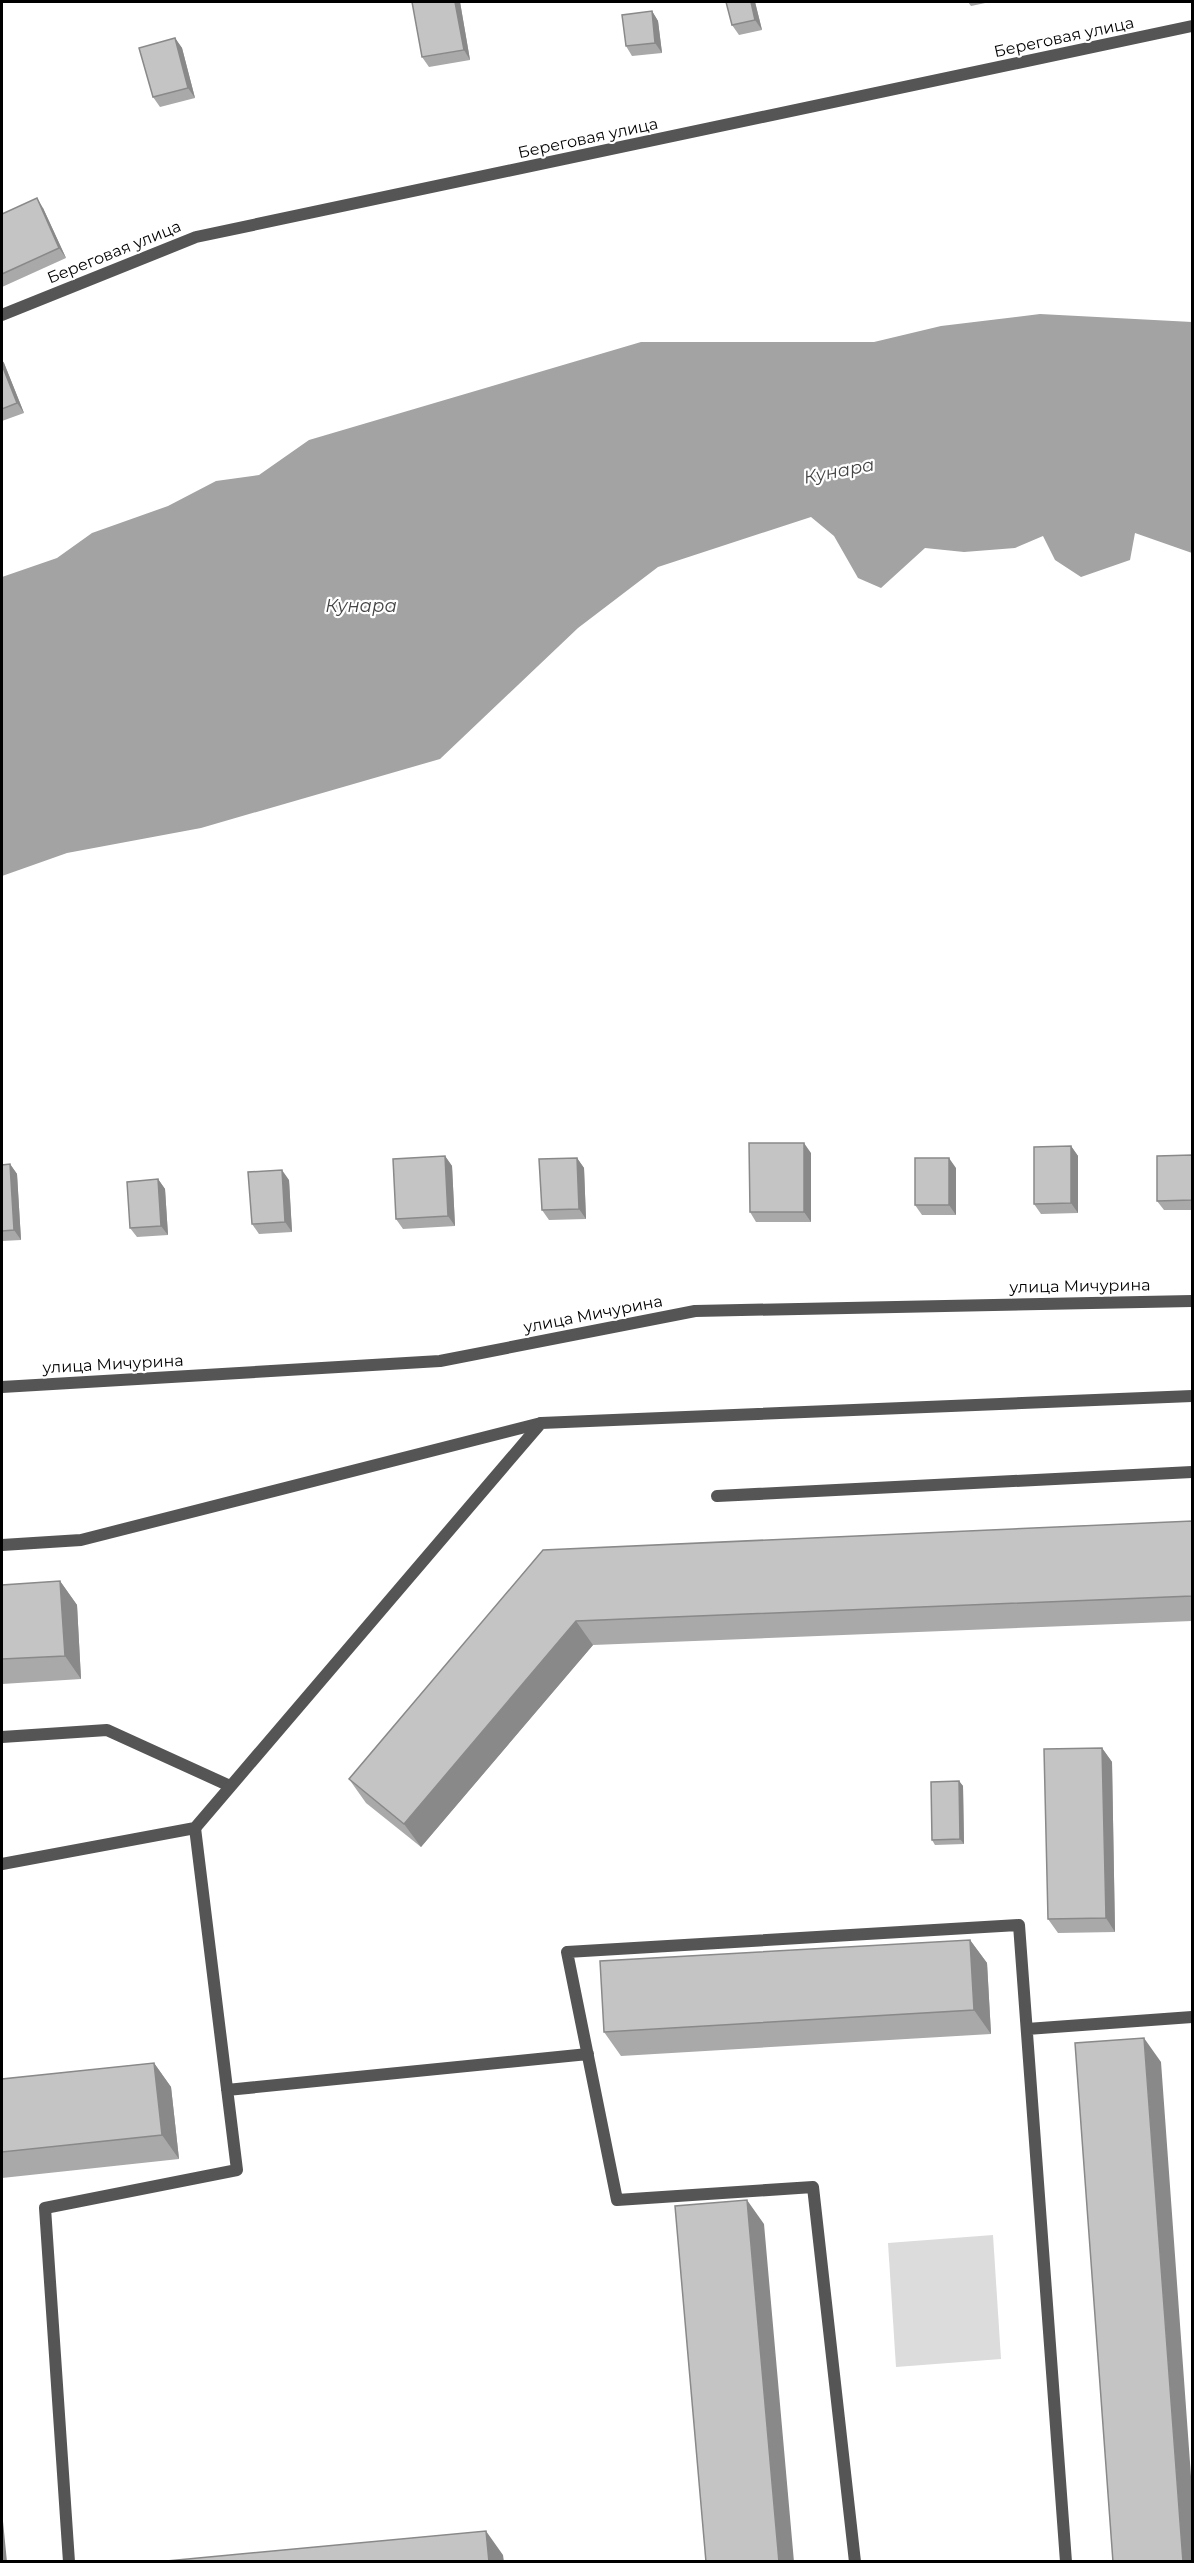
<svg xmlns="http://www.w3.org/2000/svg" width="1194" height="2563" viewBox="0 0 1194 2563" font-family="Montserrat,sans-serif">
  <style>
    .green { fill: #dcdcdc }
    .water { fill: #a3a3a3 }
    .lines { fill: none; stroke-linecap: round; stroke-linejoin: round }
    .service { stroke: #555; stroke-width: 12 }
    .minor { stroke: #555; stroke-width: 12 }
    .wall { fill: #a9a9a9 }
    .shaded-wall { fill: #898989 }
    .building { fill: #c4c4c4; stroke: #898989; stroke-width: 1.5 }
    .labels { text-anchor: middle; dominant-baseline: central; stroke-width: 4.5; stroke-linejoin: round; paint-order: stroke }
    .street-label { font-size: 16px; fill: #000; stroke: #fff }
    .water-label { font-size: 18px; font-style: italic; fill: #444; stroke: #fff }
  </style>
  <rect width="100%" height="100%" fill="#fff"/>
  <path class="green" d="M993 2235 1001 2359 896 2367 888 2243Z"/>
  <path class="water" d="M1040 314 1192 322V553L1135 533 1130 560 1081 577 1055 560 1043 536 1015 548 964 552 925 548 881 588 858 578 834 536 811 517 658 567 578 628 440 759 201 828 67 853 2 876V577L57 558 92 533 168 506 216 481 259 475 309 440 641 342H874L941 326Z"/>
  <g class="lines">
    <path class="service" d="M717 1496 1192 1472
      M2 1545 81 1540 541 1423
      M2 1737 107 1730 230 1786
      M1027 2029 1192 2017
      M227 2090 588 2054
      M69 2562 45 2208 237 2170 195 1828
      M855 2562 813 2187 617 2200 567 1952 1019 1925 1066 2562"/>
    <path class="minor" d="M2 315 196 237 1192 26
      M2 1387 440 1361 695 1311 1192 1301
      M2 1864 195 1828 541 1423 1192 1396"/>
  </g>
  <path class="wall" d="M460 2 470 60 429 67 422 57Z
    M755 2 762 30 739 35 732 25Z
    M968 2H990L971 6Z
    M652 11 658 21 662 53 632 56 626 46Z
    M175 38 182 48 195 98 160 107 153 97Z
    M43 208 66 258 2 287V214Z
    M2 360 4 363 24 413 2 421Z
    M1071 1146 1078 1156V1213L1041 1214 1034 1204Z
    M811 1153V1222H756L750 1212Z
    M1192 1155V1210H1164L1157 1201Z
    M445 1156 452 1166 455 1226 403 1229 396 1219Z
    M577 1158 584 1168 586 1219 549 1220 542 1210Z
    M10 1164 17 1174 21 1240 2 1241V1165Z
    M956 1168V1215H922L915 1205Z
    M158 1179 165 1189 168 1235 137 1237 130 1228Z
    M289 1180 292 1232 259 1234 252 1224Z
    M1192 1521V1621L593 1645 421 1847 366 1803 349 1779 543 1550Z
    M60 1581 77 1605 81 1679 2 1684V1585Z
    M1102 1748 1112 1762 1115 1932 1058 1933 1048 1919Z
    M959 1781 963 1786 964 1844 935 1845 932 1840Z
    M970 1940 987 1963 991 2034 621 2056 604 2032Z
    M154 2063 171 2087 179 2159 2 2178V2079Z"/>
  <path class="shaded-wall" d="M455 2H460L470 60 464 50Z
    M751 2H755L762 30 755 20Z
    M652 11 658 21 662 53 655 43Z
    M175 38 182 48 195 98 188 88Z
    M37 198 43 208 66 258 59 248Z
    M2 360 4 363 24 413 17 403 2 365Z
    M804 1143 811 1153V1222L804 1212Z
    M1071 1146 1078 1156V1213L1071 1203Z
    M445 1156 452 1166 455 1226 448 1216Z
    M577 1158 584 1168 586 1219 579 1209Z
    M949 1158 956 1168V1215L949 1205Z
    M10 1164 17 1174 21 1240 14 1230Z
    M282 1170 289 1180 292 1232 285 1222Z
    M158 1179 165 1189 168 1235 161 1226Z
    M60 1581 77 1605 81 1679 65 1656Z
    M576 1621 593 1645 421 1847 404 1824Z
    M1102 1748 1112 1762 1115 1932 1106 1918Z
    M959 1781 963 1786 964 1844 960 1839Z
    M970 1940 987 1963 991 2034 974 2010Z
    M1144 2038 1161 2062 1192 2490V2562H1183Z
    M154 2063 171 2087 179 2159 162 2135Z
    M747 2200 764 2224 794 2562H779Z
    M2 2511 7 2562H2Z
    M486 2531 503 2555 504 2562H489Z"/>
  <path class="building" d="M412 2H455L464 50 422 57Z
    M726 2H751L755 20 732 25Z
    M652 11 655 43 626 46 622 15Z
    M175 38 188 88 153 97 139 48Z
    M37 198 59 248 2 274V214Z
    M2 365 17 403 2 409Z
    M749 1143H804V1212H750Z
    M1071 1146V1203L1034 1204V1147Z
    M1192 1155V1200L1157 1201V1156Z
    M445 1156 448 1216 396 1219 393 1159Z
    M577 1158 579 1209 542 1210 539 1159Z
    M915 1158H949V1205H915Z
    M10 1164 14 1230 2 1231V1165Z
    M282 1170 285 1222 252 1224 248 1172Z
    M158 1179 161 1226 130 1228 127 1182Z
    M1192 1521V1596L576 1621 404 1824 349 1779 543 1550Z
    M60 1581 65 1656 2 1659V1585Z
    M1102 1748 1106 1918 1048 1919 1044 1749Z
    M959 1781 960 1839 932 1840 931 1782Z
    M970 1940 974 2010 604 2032 600 1961Z
    M1144 2038 1183 2562H1113L1075 2043Z
    M154 2063 162 2135 2 2152V2079Z
    M747 2200 779 2562H706L675 2206Z
    M486 2531 489 2562H156Z"/>
  <g class="labels">
    <g class="street-label">
      <text transform="translate(1064 37) rotate(-12)">Береговая улица</text>
      <text transform="translate(588 138) rotate(-12)">Береговая улица</text>
      <text transform="translate(114 252) rotate(-22)">Береговая улица</text>
      <text transform="translate(1080 1286) rotate(-1)">улица Мичурина</text>
      <text transform="translate(593 1314) rotate(-11)">улица Мичурина</text>
      <text transform="translate(113 1364) rotate(-3)">улица Мичурина</text>
    </g>
    <g class="water-label">
      <text transform="translate(839 471) rotate(-11)">Кунара</text>
      <text x="361" y="606">Кунара</text>
    </g>
  </g>
  <rect width="1194" height="2563" fill="none" stroke="#000000" stroke-width="6"/>
</svg>
